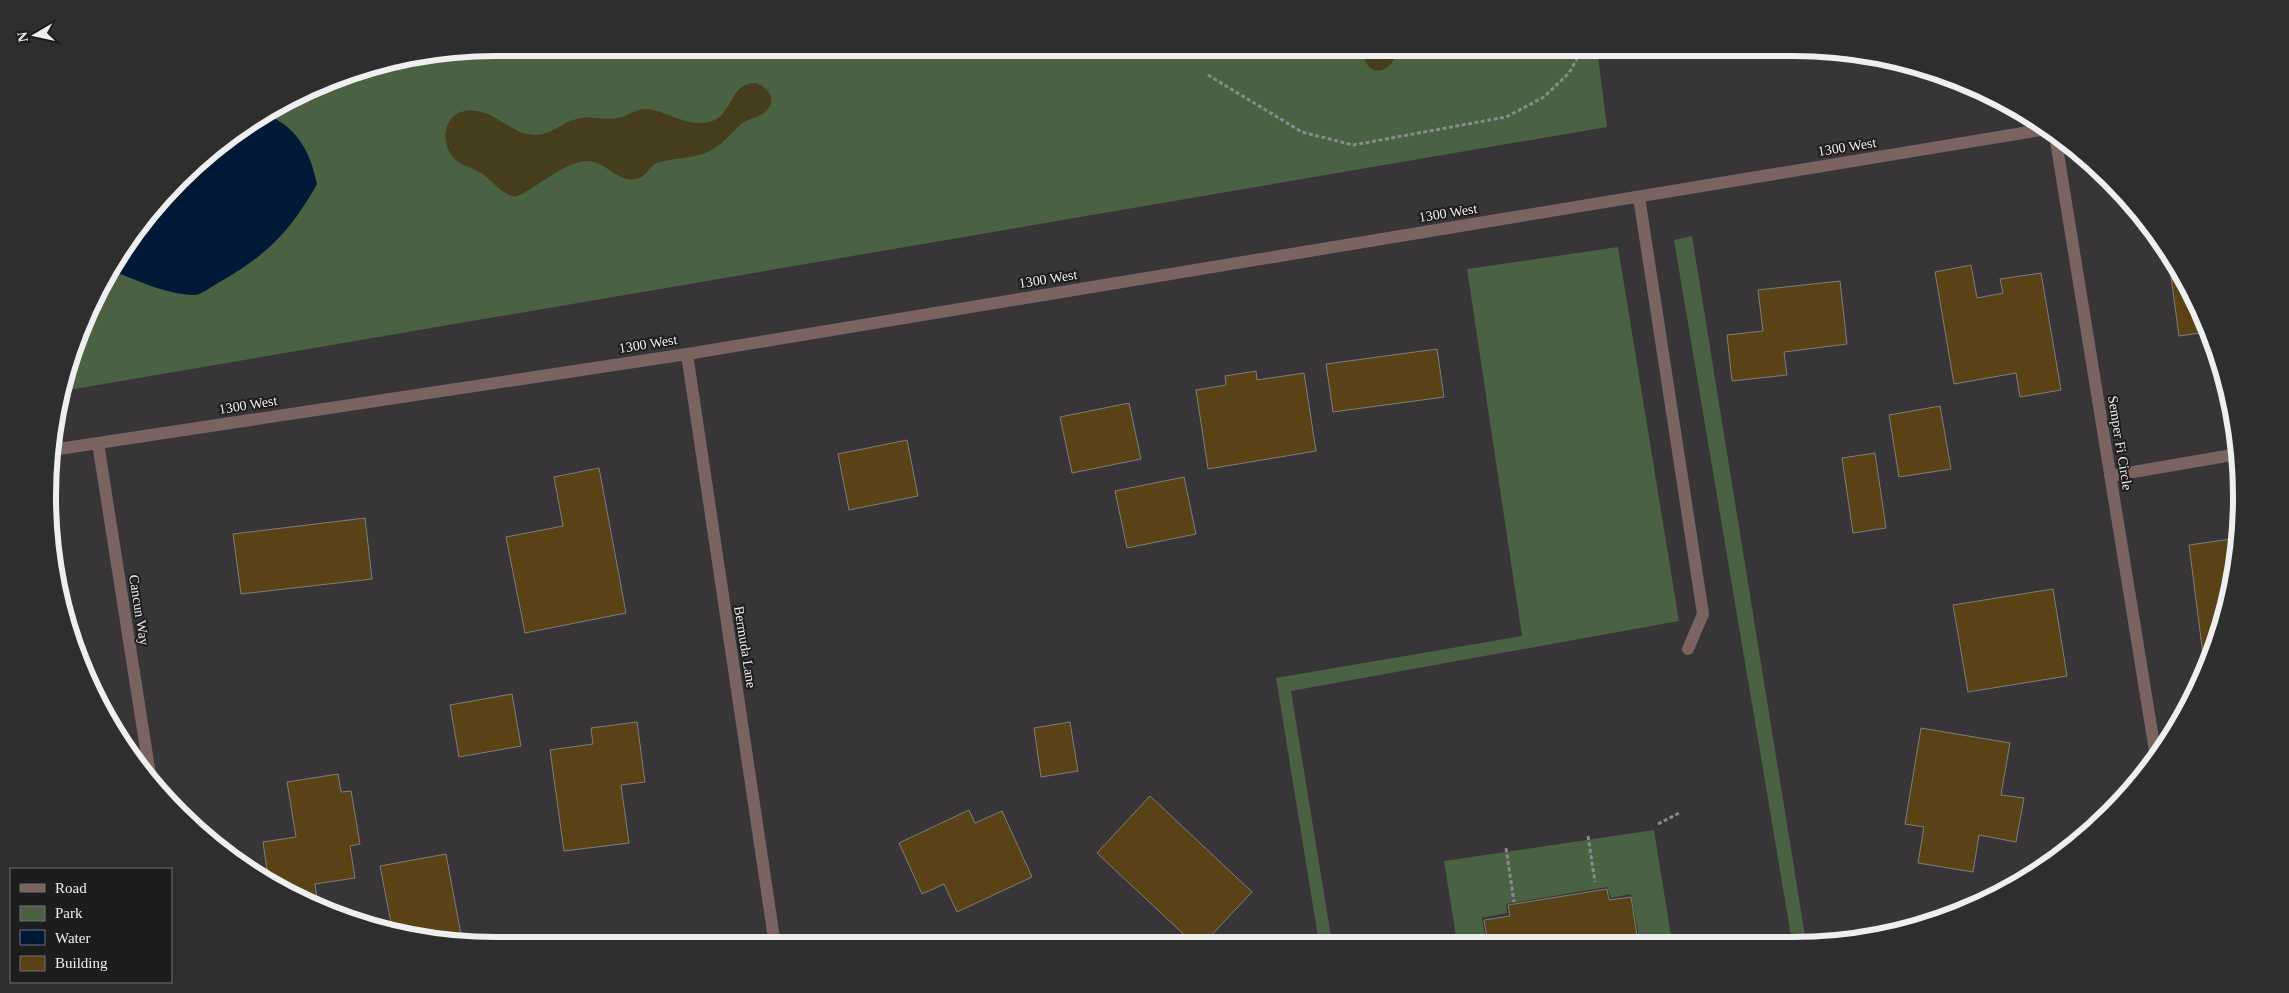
<svg xmlns="http://www.w3.org/2000/svg" width="2289" height="993" viewBox="0 0 2289 993" font-family="'Times New Roman',serif">
  <style>
    .green { fill: #4a6143 }
    .sand { fill: #463d1d }
    .water { fill: #001937 }
    .building { fill: #594216; stroke: #7f7d7a }
    .lines { fill: none; stroke-linecap: round; stroke-linejoin: round }
    .path { stroke: #8b898b; stroke-width: 3; stroke-dasharray: 4 2.5; stroke-linecap: butt }
    .minor { stroke: #7b6460; stroke-width: 12 }
    .labels { text-anchor: middle; dominant-baseline: central; stroke-width: 4; stroke-linejoin: round; paint-order: stroke }
    .street-label { font-size: 14px; fill: #f0eff0; stroke: #1e1d1e }
    .rim { fill: none; stroke: #f0eff0; stroke-width: 6 }
  </style>
  <rect width="100%" height="100%" fill="#373537"/>
  <path class="green" d="M497 48H1597L1607 127 63 391 108 272 201 159 272 108 352 71Z
    M1692 236 1806 942H1792L1674 240Z
    M1618 247 1679 621 1291 691 1332 943H1319L1276 678 1522 636 1467 269Z
    M1654 830 1672 942H1640L1631 894 1611 898 1607 887 1506 904 1507 913 1482 918 1486 943H1457L1444 861Z"/>
  <path class="sand" d="M1348 48H1399C1396 59 1386 76 1372 69 1366 66 1366 60 1362 56 1359 53 1353 50 1348 48Z
    M756 83C769 88 778 100 765 112 758 118 748 119 741 124 729 135 721 147 705 153 689 159 672 158 656 163 649 168 647 175 639 178 618 187 604 155 579 162 555 169 537 188 515 197 500 193 493 181 481 173 472 167 459 166 452 156 440 140 444 115 465 111 493 106 508 134 535 135 552 135 562 122 577 119 590 115 604 121 618 118 626 117 635 110 643 109 662 108 679 123 698 123 738 124 723 84 756 83Z"/>
  <path class="water" d="M264 114C297 126 310 151 317 184 290 232 266 256 218 283 211 287 201 295 194 295 163 294 138 280 110 270L201 159Z"/>
  <path class="building" d="M2168 254 2195 298 2208 332 2179 336Z
    M1971 265 1977 298 2003 293 2000 279 2041 273 2061 390 2020 397 2016 373 1954 384 1935 272Z
    M1840 281 1847 344 1784 352 1787 375 1732 381 1727 335 1763 331 1758 290Z
    M1437 349 1444 397 1333 412 1326 364Z
    M1256 371 1257 380 1304 373 1316 451 1208 469 1196 390 1226 385 1225 376Z
    M1129 403 1141 459 1072 473 1060 417Z
    M1940 406 1951 469 1899 477 1889 415Z
    M907 440 918 496 849 510 838 454Z
    M1875 453 1886 528 1853 533 1842 458Z
    M599 468 626 613 525 633 506 537 563 526 554 477Z
    M1184 477 1196 534 1127 548 1115 491Z
    M365 518 372 579 241 594 233 534Z
    M2238 538V555L2218 641 2207 662H2204L2189 545Z
    M2053 589 2067 676 1968 692 1953 605Z
    M512 694 521 746 459 757 450 705Z
    M637 722 645 782 621 785 629 843 564 851 550 750 593 744 591 728Z
    M1070 722 1078 771 1041 777 1034 728Z
    M1921 728 2010 743 2001 795 2024 798 2016 842 1979 835 1973 872 1918 863 1924 827 1905 824Z
    M338 774 341 792 351 791 360 844 350 846 355 878 315 884 318 904 268 877 263 842 296 837 287 782Z
    M1150 796 1252 892 1204 943 1194 944 1097 853Z
    M969 810 975 823 1002 811 1032 877 957 912 944 884 922 894 899 843Z
    M446 854 462 940 392 928 380 866Z
    M1607 889 1609 900 1631 897 1638 942 1488 943 1484 920 1510 916 1508 905Z"/>
  <g class="lines">
    <path class="path" d="M1208 75 1302 132 1353 145 1506 117 1544 97 1569 73 1583 48
      M1658 824 1681 812
      M1588 836 1595 882
      M1506 848 1514 902"/>
    <path class="minor" d="M2055 135 2156 757
      M1639 197 1703 614 1688 649
      M687 354 775 945
      M98 443 151 781
      M52 450 687 354 2047 129
      M2110 476 2238 454"/>
  </g>
  <g class="labels">
    <g class="street-label">
      <text transform="translate(1847 147) rotate(-9)">1300 West</text>
      <text transform="translate(1448 213) rotate(-9)">1300 West</text>
      <text transform="translate(1048 279) rotate(-9)">1300 West</text>
      <text transform="translate(648 344) rotate(-9)">1300 West</text>
      <text transform="translate(248 405) rotate(-9)">1300 West</text>
      <text transform="translate(2120 443) rotate(81)">Semper Fi Circle</text>
      <text transform="translate(139 610) rotate(81)">Cancun Way</text>
      <text transform="translate(745 647) rotate(81)">Bermuda Lane</text>
    </g>
  </g>
  <path d="M0 0H2289V993H0ZM496 56H1793A440 440 0 0 1 2233 496V497A440 440 0 0 1 1793 937H496A440 440 0 0 1 56 497V496A440 440 0 0 1 496 56Z" fill="#2f2e2f" fill-rule="evenodd"/>
  <path class="rim" d="M496 56H1793A440 440 0 0 1 2233 496V497A440 440 0 0 1 1793 937H496A440 440 0 0 1 56 497V496A440 440 0 0 1 496 56Z"/>
  <rect x="10" y="868" width="162" height="115" fill="#1e1d1e" stroke="#727172"/>
  <rect x="20" y="884" width="25" height="8" fill="#7b6460" stroke="#727172"/>
  <text x="55" y="893" font-size="15" fill="#f0eff0">Road</text>
  <rect x="20" y="906" width="25" height="15" fill="#4a6143" stroke="#727172"/>
  <text x="55" y="918" font-size="15" fill="#f0eff0">Park</text>
  <rect x="20" y="930" width="25" height="15" fill="#001937" stroke="#727172"/>
  <text x="55" y="943" font-size="15" fill="#f0eff0">Water</text>
  <rect x="20" y="956" width="25" height="15" fill="#594216" stroke="#727172"/>
  <text x="55" y="968" font-size="15" fill="#f0eff0">Building</text>
  <g transform="translate(35 35) rotate(261)" stroke="#1e1d1e" stroke-width="4" paint-order="stroke">
  <path d="M0-4L9 19L0 12L-9 19Z" fill="#f0eff0"/>
  <text y="-8" font-size="14" font-weight="bold" text-anchor="middle" fill="#f0eff0">N</text>
  </g>
</svg>
